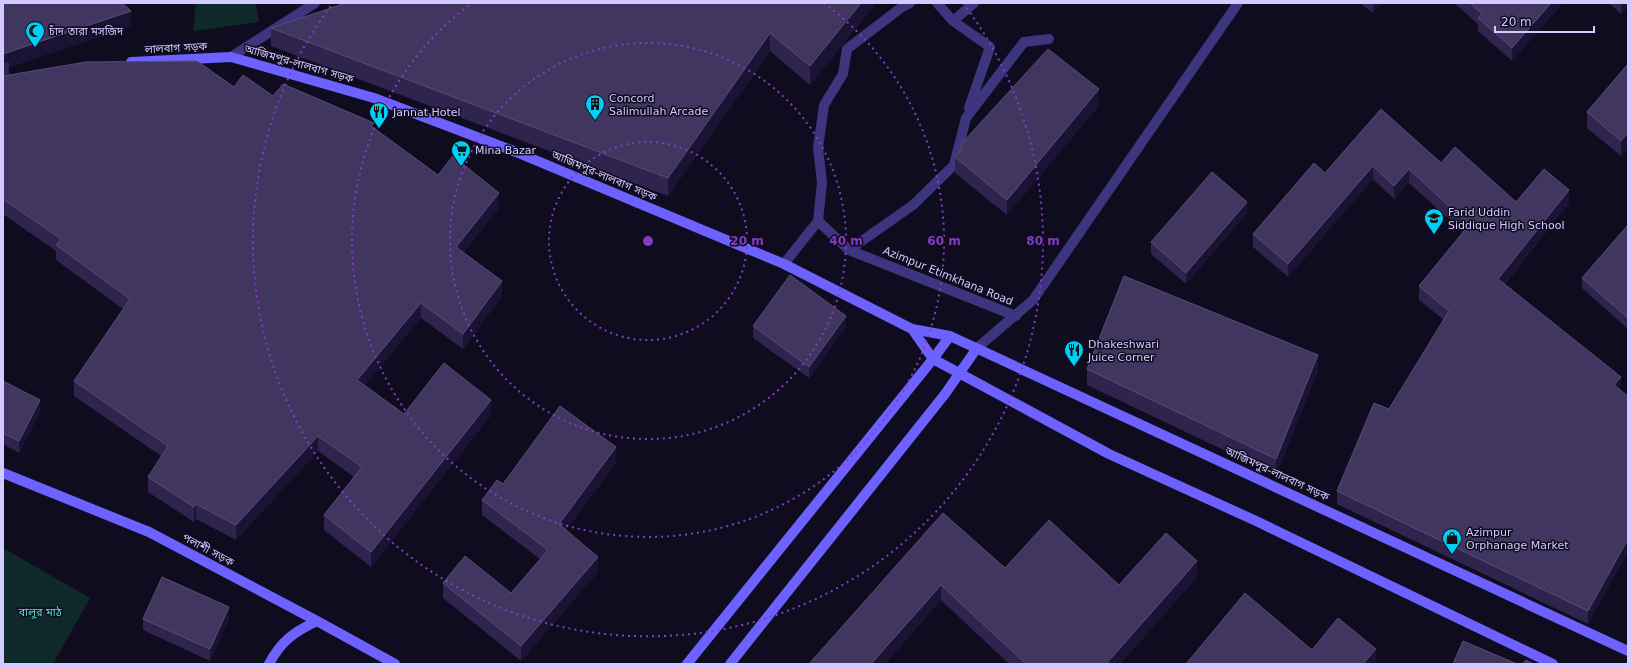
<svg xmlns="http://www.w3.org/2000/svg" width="1631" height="667" viewBox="0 0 1631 667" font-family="'DejaVu Sans','Noto Sans Bengali',sans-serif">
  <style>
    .green { fill: #0f2829 }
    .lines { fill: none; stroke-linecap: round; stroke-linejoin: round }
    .street { stroke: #3d367f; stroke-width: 10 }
    .secondary { stroke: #6d61ff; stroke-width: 10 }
    .wall { fill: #2e244d }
    .shaded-wall { fill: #1b1333 }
    .building { fill: #403660; stroke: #574d79 }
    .ring { fill: none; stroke: #843cc5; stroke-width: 2; stroke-dasharray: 2 4 }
    .labels { text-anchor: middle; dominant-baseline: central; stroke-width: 3; stroke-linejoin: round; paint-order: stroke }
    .poi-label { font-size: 11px; fill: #d3caff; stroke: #100c1f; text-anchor: start }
    .street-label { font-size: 11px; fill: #d3caff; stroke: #100c1f }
    .park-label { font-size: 11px; fill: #55e0c4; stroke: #100c1f }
    .centre { fill: #843cc5; stroke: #100c1f; stroke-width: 2 }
    .ring-label { font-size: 12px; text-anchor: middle; font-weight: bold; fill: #843cc5; stroke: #100c1f; stroke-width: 3; stroke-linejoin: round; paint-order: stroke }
  </style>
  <rect width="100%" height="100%" fill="#100c1f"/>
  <path class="green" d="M196 3H256L259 22 193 31Z
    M3 548 90 598 53 664H3Z"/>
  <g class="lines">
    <path class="street" d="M937 3 953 21
      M231 57 315 3
      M969 108 990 47 953 21 974 3
      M818 221 849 250 1016 316
      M849 250 913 205 954 165 966 118 1024 42 1049 39
      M784 264 818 221 822 182 818 148 824 105 843 74 847 49 902 7 910 3
      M977 348 1033 300 1238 3"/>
    <path class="secondary" d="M131 62 231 57 374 98 516 152 784 264 912 329 950 336 1628 651
      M912 329 933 359 1109 454 1254 520 1553 664
      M3 473 149 532 317 621 395 664
      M269 664C281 641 294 632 317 621
      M687 664 933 359 950 336
      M730 664 945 394 977 348"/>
  </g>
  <path class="wall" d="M3 3 131 26 9 67V75L234 87 273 96 374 128 438 175 499 208 463 253 502 296 463 349 421 318 365 385 404 414 491 415 371 567 324 530V515L354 477 318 451 236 540 196 519 194 522 148 492V477L161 456 74 396V381L123 309 56 260V251L3 214Z
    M346 3H876L810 85 770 51 668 196 271 46V28Z
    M1360 3H1381L1373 13Z
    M1454 3H1563L1512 61 1478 31V24Z
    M1609 3H1628V6L1621 14Z
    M1628 64V148L1621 156 1587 128V112Z
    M1099 105 1007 215 955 173V157Z
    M1381 109 1441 163 1516 202 1569 203 1505 284 1621 377 1588 624 1337 504V491L1389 409 1444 320 1419 300V286L1463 232 1409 183 1394 199 1373 179 1288 277 1253 247V234L1325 173Z
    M1247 213 1186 284 1151 254V242Z
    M1628 225V329L1582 288V278Z
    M753 326 846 327 809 378 753 338Z
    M1087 369 1318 371 1276 475 1087 385Z
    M3 381 40 412 19 453 3 444Z
    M616 463 566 530 598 572 521 661 443 598V583L511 593 540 559 482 515V500L503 484Z
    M943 513 1005 568 1119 585 1197 577 1120 664H1009L941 600 885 664Z
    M143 619H229L210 661 143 630Z"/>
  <path class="shaded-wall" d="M861 3H876L810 85V66Z
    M1373 3H1381L1373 13Z
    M1551 3H1563L1512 61V48Z
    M1621 3H1628V6L1621 14Z
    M131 11V26L9 67V62L3 63V54Z
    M770 33V51L668 196V178Z
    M1099 89V105L1007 215V200Z
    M1628 132V148L1621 156V141Z
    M1373 166V179L1288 277V264Z
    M1409 169V183L1394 199V186Z
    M1569 190V203L1498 292V279Z
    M499 193V208L456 262V247Z
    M1247 202V213L1186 284V273Z
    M502 281V296L463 349V334Z
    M421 303V318L357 395V380Z
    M846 316V327L809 378V367Z
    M1318 355V371L1276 475V459Z
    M1621 377V390L1614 385Z
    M40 400V412L19 453V441Z
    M491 400V415L371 567V552Z
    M318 436V451L236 540V525Z
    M616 447V463L559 539V524Z
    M196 504V519L194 522V507Z
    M1628 539V553L1588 624V611Z
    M598 557V572L521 661V646Z
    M1197 561V577L1120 664H1106Z
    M941 585V600L885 664H871Z
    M229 607V619L210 661V649Z
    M1376 649V664H1363Z"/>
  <path class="building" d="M3 3H122L131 11 3 54Z
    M346 3H861L810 66 770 33 668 178 271 28Z
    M1470 3H1551L1512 48 1478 18 1482 14Z
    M1048 49 1099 89 1007 200 955 157 960 151 963 142Z
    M197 61 234 87 243 75 273 96 283 84 374 123 371 126 438 175 453 156 499 193 456 247 502 281 463 334 421 303 357 380 404 414 444 363 491 400 371 552 324 515 362 467 318 436 236 525 196 504 194 507 148 477 168 446 74 381 130 299 56 245 61 239 3 199V76L86 62Z
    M1628 64V132L1621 141 1587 112Z
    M1381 109 1441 163 1455 147 1516 202 1544 169 1569 190 1498 279 1621 377 1614 385 1628 396V539L1588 611 1337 491 1374 403 1389 409 1449 311 1419 286 1469 225 1409 169 1394 186 1373 166 1288 264 1253 234 1314 163 1325 173Z
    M1212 172 1247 202 1186 273 1151 242Z
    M1628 225V318L1582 278Z
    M790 275 846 316 809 367 753 326Z
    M1124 276 1318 355 1276 459 1087 369Z
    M3 381 40 400 19 441 3 433Z
    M560 406 616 447 559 524 598 557 521 646 443 583 465 556 511 593 548 550 482 500 497 480 503 484Z
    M943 513 1005 568 1049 520 1119 585 1166 533 1197 561 1106 664H1026L941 585 871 664H809Z
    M162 577 229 607 210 649 143 619Z
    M1245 593 1312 650 1338 618 1376 649 1363 664H1186Z
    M1463 641 1517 664H1453Z
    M1526 660 1533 664H1523Z"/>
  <g class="ring">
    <circle cx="648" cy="241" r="99"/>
    <circle cx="648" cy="241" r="198"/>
    <path d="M824 3A296 296 0 1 1 472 3"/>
    <path d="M963 3A395 395 0 1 1 333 3"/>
  </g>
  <defs>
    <g id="mosque-pin" transform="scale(1)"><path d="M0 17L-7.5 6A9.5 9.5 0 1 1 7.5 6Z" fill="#00cff5" stroke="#100c1f"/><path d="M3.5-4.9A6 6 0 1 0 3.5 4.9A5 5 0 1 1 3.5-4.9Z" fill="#111"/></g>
    <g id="building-pin" transform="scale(1)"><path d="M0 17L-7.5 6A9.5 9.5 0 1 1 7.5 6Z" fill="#00cff5" stroke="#100c1f"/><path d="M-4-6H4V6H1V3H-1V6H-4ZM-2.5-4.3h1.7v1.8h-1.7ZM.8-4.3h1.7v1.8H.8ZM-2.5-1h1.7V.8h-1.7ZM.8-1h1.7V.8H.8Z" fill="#111"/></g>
    <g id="restaurant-pin" transform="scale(1)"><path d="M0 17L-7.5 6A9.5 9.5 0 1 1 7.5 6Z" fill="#00cff5" stroke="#100c1f"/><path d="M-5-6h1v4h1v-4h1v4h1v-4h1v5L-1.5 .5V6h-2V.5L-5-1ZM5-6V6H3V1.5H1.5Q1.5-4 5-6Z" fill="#111"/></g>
    <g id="supermarket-pin" transform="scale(1)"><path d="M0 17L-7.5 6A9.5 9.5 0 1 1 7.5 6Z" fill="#00cff5" stroke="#100c1f"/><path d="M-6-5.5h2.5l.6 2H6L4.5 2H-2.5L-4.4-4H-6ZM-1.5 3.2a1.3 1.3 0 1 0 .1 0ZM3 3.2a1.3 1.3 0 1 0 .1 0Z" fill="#111"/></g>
    <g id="school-pin" transform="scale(1)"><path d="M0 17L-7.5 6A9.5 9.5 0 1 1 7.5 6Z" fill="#00cff5" stroke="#100c1f"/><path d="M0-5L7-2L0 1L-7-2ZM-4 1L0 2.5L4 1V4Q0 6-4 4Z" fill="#111"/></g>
    <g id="shop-pin" transform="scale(1)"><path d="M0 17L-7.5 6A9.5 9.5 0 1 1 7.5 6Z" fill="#00cff5" stroke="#100c1f"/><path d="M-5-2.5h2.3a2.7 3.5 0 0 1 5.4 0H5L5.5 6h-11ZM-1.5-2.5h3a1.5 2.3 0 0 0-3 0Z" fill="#111"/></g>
  </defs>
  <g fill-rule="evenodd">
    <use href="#mosque-pin" x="35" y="31"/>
    <use href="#building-pin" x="595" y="104"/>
    <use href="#restaurant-pin" x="379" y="112"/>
    <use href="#supermarket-pin" x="461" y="150"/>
    <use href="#school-pin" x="1434" y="218"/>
    <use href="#restaurant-pin" x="1074" y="350"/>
    <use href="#shop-pin" x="1452" y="538"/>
  </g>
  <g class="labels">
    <g class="poi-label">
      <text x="49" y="31">চাঁদ তারা মসজিদ</text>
      <text x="609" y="98">Concord<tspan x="609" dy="13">Salimullah Arcade</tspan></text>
      <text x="393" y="112">Jannat Hotel</text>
      <text x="475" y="150">Mina Bazar</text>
      <text x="1448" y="212">Farid Uddin<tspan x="1448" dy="13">Siddique High School</tspan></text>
      <text x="1088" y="344">Dhakeshwari<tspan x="1088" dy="13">Juice Corner</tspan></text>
      <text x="1466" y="532">Azimpur<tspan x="1466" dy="13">Orphanage Market</tspan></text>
    </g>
    <g class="street-label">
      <text transform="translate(176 48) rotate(-3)">লালবাগ সড়ক</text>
      <text transform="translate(299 64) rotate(16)">আজিমপুর-লালবাগ সড়ক</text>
      <text transform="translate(604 176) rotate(23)">আজিমপুর-লালবাগ সড়ক</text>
      <text transform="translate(948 276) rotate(22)">Azimpur Etimkhana Road</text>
      <text transform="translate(1277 474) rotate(25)">আজিমপুর-লালবাগ সড়ক</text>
      <text transform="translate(208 550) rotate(28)">পলাশী সড়ক</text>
    </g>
    <g class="park-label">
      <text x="40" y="612">বালুর মাঠ</text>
    </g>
  </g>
  <circle cx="648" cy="241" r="6" class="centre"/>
  <g class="ring-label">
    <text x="747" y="245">20 m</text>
    <text x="846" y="245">40 m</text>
    <text x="944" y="245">60 m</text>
    <text x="1043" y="245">80 m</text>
  </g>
  <rect width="1631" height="667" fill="none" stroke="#d3caff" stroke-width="8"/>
  <path d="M1495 26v6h99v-6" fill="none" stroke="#d3caff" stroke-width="2"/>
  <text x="1501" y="26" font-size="12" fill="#d3caff" stroke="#100c1f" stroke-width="3" paint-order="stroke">20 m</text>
</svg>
